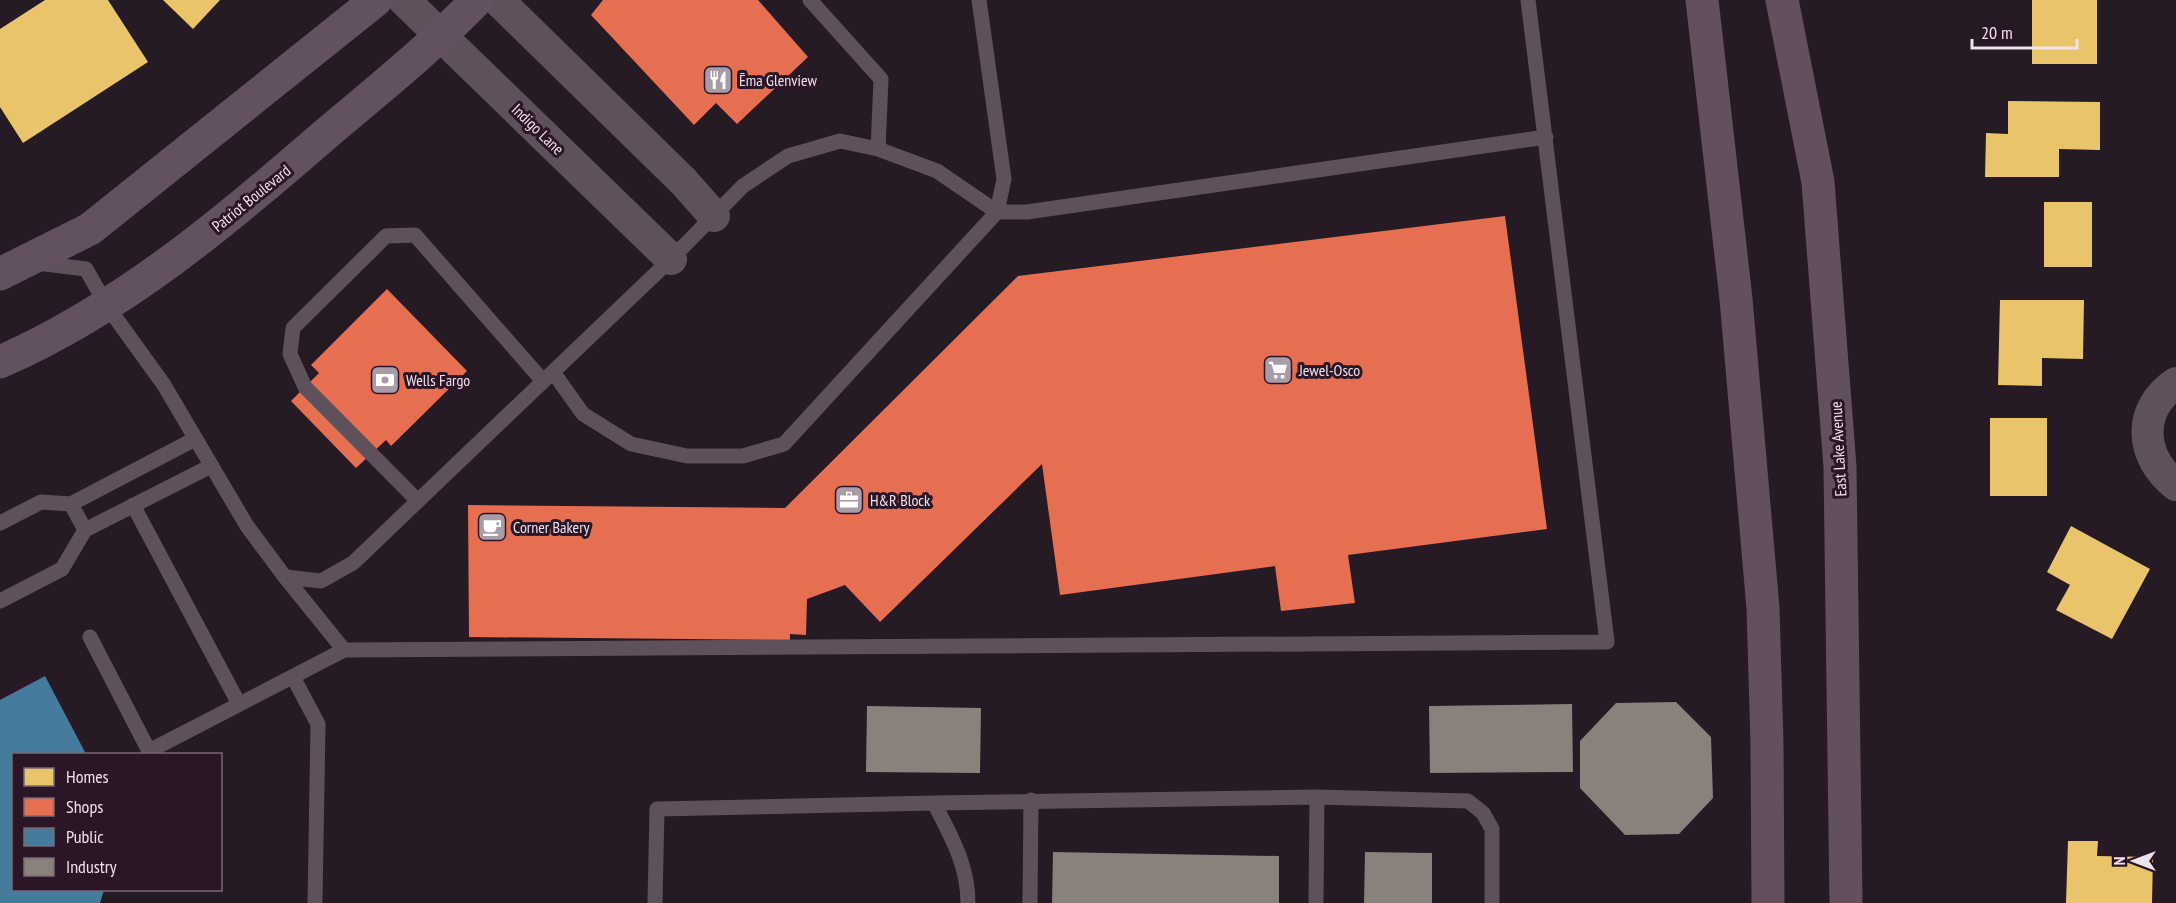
<svg xmlns="http://www.w3.org/2000/svg" width="2176" height="903" viewBox="0 0 2176 903" font-family="'PT Sans Narrow',sans-serif">
  <style>
    .homes { fill: #e9c46a }
    .shops { fill: #e76f51 }
    .public { fill: #457b9d }
    .industry { fill: #8a817c }
    .lines { fill: none; stroke-linecap: round; stroke-linejoin: round }
    .service { stroke: #5e515c; stroke-width: 15 }
    .minor { stroke: #5e515c; stroke-width: 32 }
    .secondary { stroke: #625160; stroke-width: 33 }
    .primary { stroke: #62505f; stroke-width: 33 }
    .labels { text-anchor: middle; dominant-baseline: central; stroke-width: 6; stroke-linejoin: round; paint-order: stroke }
    .poi-label { font-size: 16px; fill: #f0e2ed; stroke: #2a1627; text-anchor: start }
    .street-label { font-size: 16px; fill: #f0e2ed; stroke: #2a1627 }
  </style>
  <rect width="100%" height="100%" fill="#261a24"/>
  <path class="homes" d="M45 0H108L148 62 23 143 0 107V29Z
    M163 0H220L193 29Z
    M2032 0H2097V64H2032Z
    M2008 101 2100 102V150L2059 149V177H1985L1986 133 2008 134Z
    M2044 202H2092V267H2044Z
    M2000 300H2084L2083 359 2042 358V386L1998 385Z
    M1990 418H2047V496H1990Z
    M2071 526 2150 569 2112 639 2056 610 2070 585 2047 572Z
    M2068 841H2098L2097 856 2153 857 2152 903H2066Z"/>
  <path class="shops" d="M603 0H758L808 57 737 124 716 103 694 125 591 15Z
    M1505 216 1547 529 1348 555 1355 603 1281 611 1275 566 1060 595 1042 464 880 622 845 585 807 599 806 635 790 634V640L469 637 468 505 785 508 1018 276Z
    M387 289 467 371 391 446 386 440 356 468 291 401 319 373 311 365Z"/>
  <path class="public" d="M45 676 86 754H14V890H104L100 903H0V700Z"/>
  <path class="industry" d="M1676 702 1711 737 1713 798 1679 834 1625 835 1580 788V741L1616 703Z
    M1572 704 1573 772 1430 773 1429 706Z
    M867 706 981 708 980 773 866 772Z
    M1053 852 1279 856V903H1052Z
    M1365 852 1432 853V903H1364Z"/>
  <g class="lines">
    <path class="service" d="M810 0 881 79 878 149
      M37 263 86 269 107 306 164 385 247 526 285 577 321 581 353 563 671 259 743 186 788 156 840 141 878 149 937 171 997 212H1027L1546 137
      M553 372 583 414 631 444 687 456H743L784 444 997 212 1004 179 979 0
      M418 501 305 387 290 354 293 328 386 236 415 235 543 381
      M71 504 85 530
      M133 505 239 704
      M0 523 41 502 71 504 195 439
      M285 577 344 650 1607 642 1528 0
      M0 601 62 569 85 530 211 466
      M90 637 149 751 344 650
      M293 677 318 724 315 903
      M1317 797 1468 801 1483 813 1492 829V903
      M934 803 1317 797 1316 903
      M655 903 657 809 934 803C951 836 968 865 968 903
      M1030 903 1031 800"/>
    <path class="minor" d="M404 0 671 259
      M498 0 684 182 714 216
      M2176 383C2136 410 2140 457 2176 485"/>
    <path class="secondary" d="M0 274 90 229 376 0
      M0 362C123 308 227 220 327 133 378 90 430 48 477 0"/>
    <path class="primary" d="M1702 0 1736 299 1763 608 1767 744 1768 903
      M1782 0 1818 182 1840 467 1846 903"/>
  </g>
  <defs>
    <g id="restaurant-square" transform="scale(1.5)"><rect x="-9" y="-9" width="18" height="18" rx="4" fill="#a99ca7" stroke="#2a1627"/><path d="M-5-6h1v4h1v-4h1v4h1v-4h1v5L-1.5 .5V6h-2V.5L-5-1ZM5-6V6H3V1.5H1.5Q1.5-4 5-6Z" fill="#fff"/></g>
    <g id="supermarket-square" transform="scale(1.5)"><rect x="-9" y="-9" width="18" height="18" rx="4" fill="#a99ca7" stroke="#2a1627"/><path d="M-6-5.5h2.5l.6 2H6L4.5 2H-2.5L-4.4-4H-6ZM-1.5 3.2a1.3 1.3 0 1 0 .1 0ZM3 3.2a1.3 1.3 0 1 0 .1 0Z" fill="#fff"/></g>
    <g id="bank-square" transform="scale(1.5)"><rect x="-9" y="-9" width="18" height="18" rx="4" fill="#a99ca7" stroke="#2a1627"/><path d="M-6-4H6V4H-6ZM0-2.3a2.3 2.3 0 1 0 0 4.6a2.3 2.3 0 1 0 0-4.6Z" fill="#fff"/></g>
    <g id="office-square" transform="scale(1.5)"><rect x="-9" y="-9" width="18" height="18" rx="4" fill="#a99ca7" stroke="#2a1627"/><path d="M-6-3h4V-5.5h4V-3h4V5H-6ZM-1-4.5V-3h2v-1.5ZM-6 0V1H6V0Z" fill="#fff"/></g>
    <g id="cafe-square" transform="scale(1.5)"><rect x="-9" y="-9" width="18" height="18" rx="4" fill="#a99ca7" stroke="#2a1627"/><path d="M-5.5-4.5H6V0H3Q3 3.5 0 3.5H-2.5Q-5.5 3.5-5.5 0ZM3-3.2v2h1.7v-2ZM-6 4.5H4V6H-6Z" fill="#fff"/></g>
  </defs>
  <g fill-rule="evenodd">
    <use href="#restaurant-square" x="718" y="80"/>
    <use href="#supermarket-square" x="1278" y="370"/>
    <use href="#bank-square" x="385" y="380"/>
    <use href="#office-square" x="849" y="500"/>
    <use href="#cafe-square" x="492" y="527"/>
  </g>
  <g class="labels">
    <g class="poi-label">
      <text x="739" y="80">Ēma Glenview</text>
      <text x="1299" y="370">Jewel-Osco</text>
      <text x="406" y="380">Wells Fargo</text>
      <text x="870" y="500">H&amp;R Block</text>
      <text x="513" y="527">Corner Bakery</text>
    </g>
    <g class="street-label">
      <text transform="translate(538 129) rotate(44)">Indigo Lane</text>
      <text transform="translate(251 198) rotate(-39)">Patriot Boulevard</text>
      <text transform="translate(1838 449) rotate(-93)">East Lake Avenue</text>
    </g>
  </g>
  <rect x="12" y="753" width="210" height="138" fill="#2a1627" stroke="#796876" stroke-width="1.5"/>
  <rect x="24" y="768" width="30" height="18" fill="#e9c46a" stroke="#796876" stroke-width="1.5"/>
  <text x="66" y="783" font-size="18" fill="#f0e2ed">Homes</text>
  <rect x="24" y="798" width="30" height="18" fill="#e76f51" stroke="#796876" stroke-width="1.5"/>
  <text x="66" y="813" font-size="18" fill="#f0e2ed">Shops</text>
  <rect x="24" y="828" width="30" height="18" fill="#457b9d" stroke="#796876" stroke-width="1.5"/>
  <text x="66" y="843" font-size="18" fill="#f0e2ed">Public</text>
  <rect x="24" y="858" width="30" height="18" fill="#8a817c" stroke="#796876" stroke-width="1.5"/>
  <text x="66" y="873" font-size="18" fill="#f0e2ed">Industry</text>
  <g transform="translate(2134 861) rotate(270)" stroke="#2a1627" stroke-width="4.5" paint-order="stroke">
  <path d="M0-4.5L10 22L0 15L-10 22Z" fill="#f0e2ed"/>
  <text y="-9" font-size="16" font-weight="bold" text-anchor="middle" fill="#f0e2ed">N</text>
  </g>
  <path d="M1972 39v9h105v-9" fill="none" stroke="#f0e2ed" stroke-width="3"/>
  <text x="1981" y="39" font-size="18" fill="#f0e2ed" stroke="#2a1627" stroke-width="4.5" paint-order="stroke">20 m</text>
</svg>
